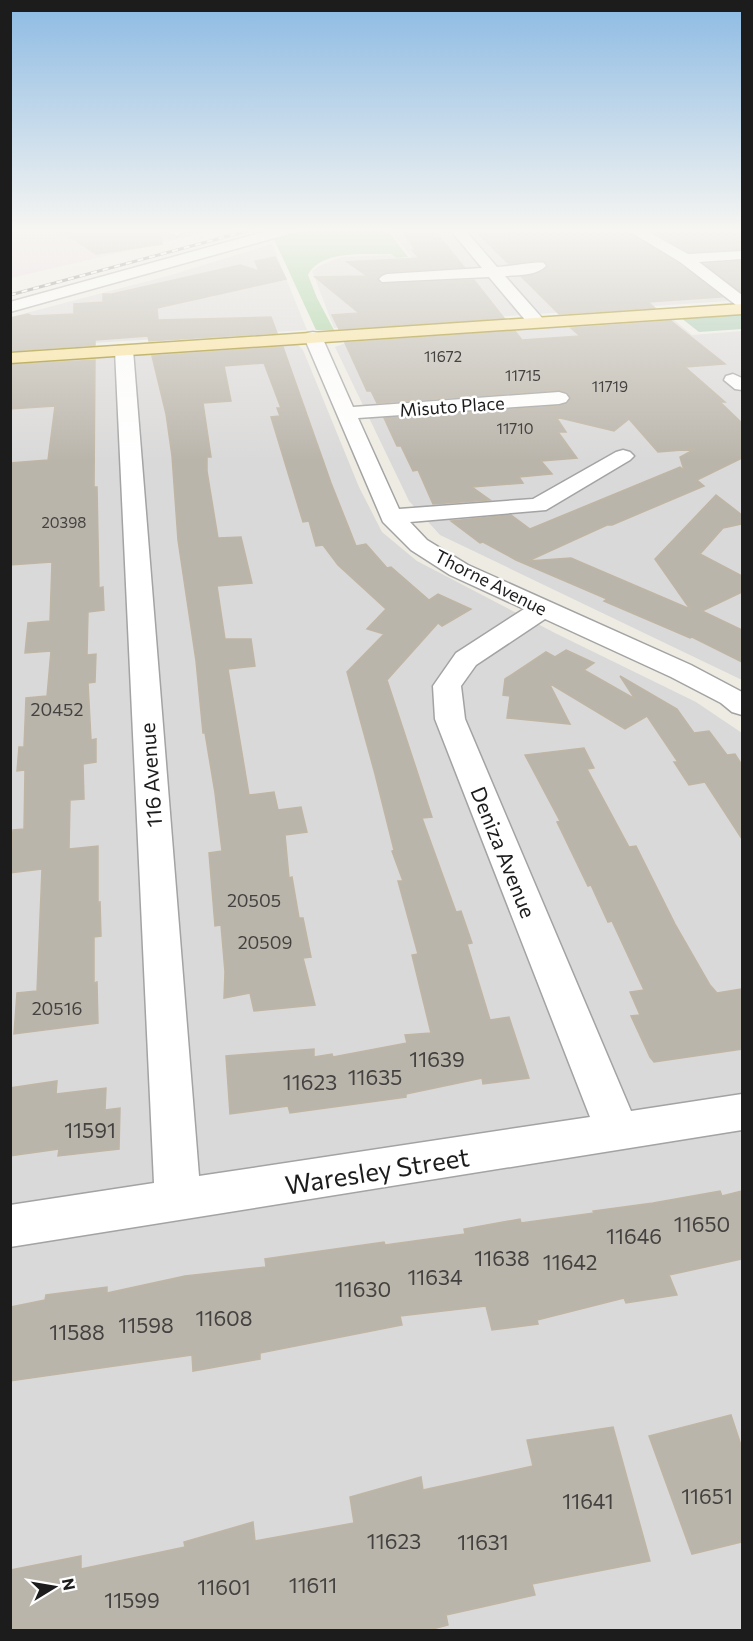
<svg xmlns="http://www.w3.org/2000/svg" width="753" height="1641" viewBox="0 0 753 1641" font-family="Commissioner,sans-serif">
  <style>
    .residential { fill: #dad9d9 }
    .industrial { fill: #e7d4e0 }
    .forest { fill: #9ccd96 }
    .cemetery { fill: #a3c7af }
    .building { fill: #bab5ab; stroke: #bfb5a4; stroke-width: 1.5 }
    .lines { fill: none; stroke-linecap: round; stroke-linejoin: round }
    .minor-casing { stroke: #a3a3a3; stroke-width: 3 }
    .major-casing { stroke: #947f00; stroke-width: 3 }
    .minor { fill: #fff; fill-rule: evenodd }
    .major { fill: #fbe399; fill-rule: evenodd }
    .rail-casing { stroke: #6a6a6a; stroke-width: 3 }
    .rail { stroke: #fff; stroke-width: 2; stroke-dasharray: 6; stroke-linecap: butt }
    .labels { text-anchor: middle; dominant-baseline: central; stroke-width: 5; stroke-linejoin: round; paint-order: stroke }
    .far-number-label { font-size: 15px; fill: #444240 }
    .far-street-label { font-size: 18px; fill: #1c1c1c; stroke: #fff }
    .number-label { font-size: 18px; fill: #444240 }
    .street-label { font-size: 21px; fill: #1c1c1c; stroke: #fff }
    .near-number-label { font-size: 21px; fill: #444240 }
    .near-street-label { font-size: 26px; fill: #1c1c1c; stroke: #fff }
  </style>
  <rect width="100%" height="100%" fill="#eeece2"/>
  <path class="residential" d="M391 231H742V300L334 328 312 271 321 265 342 257 393 255 398 259 412 258Z
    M272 244 307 330 11 348V317L171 275Z
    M673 319 692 335 742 331V680L440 535 409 501 335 347 348 342Z
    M271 345H298L303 350 359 487 382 532 417 561 555 633 696 702 742 733V1630H11V364Z"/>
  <path class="industrial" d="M11 231H211L11 278Z"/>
  <path class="forest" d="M300 231H388L408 257 397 258 391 254C368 255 321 249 308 275L317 298 334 330H316L274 239Z"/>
  <path class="cemetery" d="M742 309V329L699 332 676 314Z"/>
  <path class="building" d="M61 231H161L162 244 96 254Z
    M403 231H435L464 267 387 272 377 277 380 284 474 280 504 318 339 329 332 315 359 313 315 277 367 276 347 262 419 258 412 250H415Z
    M475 231H627L679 264 722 297 648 302 655 308 559 314 522 277 543 271 548 266 546 262 509 264Z
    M652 231H742V249L689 252Z
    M275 257 286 279 157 308 158 320 271 317 277 333 149 341 148 336 95 340V345L10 351V318L28 314 32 316 74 314V304L103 302V294H112L240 265 259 271 255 261Z
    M742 261V293L705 264Z
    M671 321 725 364 685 367 725 402H720L742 423V458L697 480 704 486 612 525H607L528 561 571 558 690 609 655 559 716 495 742 515V524L723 528 700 554 742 576V592L702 611 742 630V662L692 637 690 638 604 601 607 599 516 560 483 542 480 543 451 521 511 515 530 529 680 467 684 470 680 457 695 449 658 452 629 419 614 431 556 417 566 432H558L577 458 541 461 552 474 519 477 523 483 472 487 490 500 433 504 418 470 413 471 401 446H397L384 418 559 406 568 403 571 397 567 392 559 390 377 403 371 391H367L345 343 515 331 522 340 580 336 571 328Z
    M283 347 331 483 356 546 366 544 387 568 391 567 429 600 438 594 471 609 442 626 438 623 387 680 432 817 422 818 456 912 461 911 472 943 467 944 490 1020 509 1017 529 1078 483 1084 482 1078 406 1094V1097L290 1113 288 1106 230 1114 226 1056 314 1049V1057L332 1054 333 1057 407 1043 405 1035 431 1033 412 955 418 954 398 881H403L392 851 394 850 375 774 347 672 384 634 367 629 386 609 338 565 323 545 316 546 309 521 303 522 271 417 280 416 277 408H281L264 363 224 366 231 401 203 403 211 457H207V471L218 538 241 537 252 583 217 586 225 639H251L255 666 228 669 249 795 274 792 278 810 301 807 307 832 285 835 289 878 292 877 299 918H303L311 957 303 958 315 1005 254 1011 250 993 224 998 225 972 221 925 215 926 209 853 222 851 215 793 205 733H203L196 661 178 540 172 456 166 414 152 356Z
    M95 360 94 487H97L99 588 103 587 104 610 88 612 87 655 96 654 95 682 88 683 91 740 96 739V762L83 764 84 799 70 800 69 849 98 846V903L100 902 101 936 94 937V983L97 982 98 1023 14 1034 17 993 37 991 42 869 10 873 13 830 24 829 25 770 17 771 19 747H24L26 698 47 696 51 651 25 653 28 623 50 621 52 562 10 565V463L48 460 55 406 10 409V365Z
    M566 650 594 663 584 670 635 699 620 676 677 709 694 733 709 731 727 755 735 754 742 765V839L705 782 689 785 674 762H678L647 716 625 729 549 683 570 724 507 718 510 696 503 695 505 679 546 652 555 657Z
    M584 748 594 768 587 769 629 847 636 846 675 924 710 985 717 993 742 989V1049L654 1062 650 1057 631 1016 640 1015 630 992 644 990 612 921 608 922 591 885 588 886 557 822 560 821 525 755Z
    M57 1081 56 1094 106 1088 105 1110 120 1108 119 1149 58 1156 59 1149 10 1156V1088Z
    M720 1191 722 1196 742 1191V1259L669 1275 677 1295 626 1303 624 1298 537 1320 538 1324 492 1330 486 1306 400 1316 402 1325 260 1353V1359L193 1371 192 1355 10 1381V1307L45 1300 46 1295 107 1287V1293L185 1276 266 1267 265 1259 384 1242 385 1245 465 1234 464 1229 520 1219 521 1223 594 1213 593 1211 653 1203Z
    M731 1415 742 1448V1542L692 1554 649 1436Z
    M613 1427 650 1561 532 1584 535 1595 446 1615 448 1625 429 1630H10V1570L81 1556V1569L185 1547 184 1542 253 1522 255 1541 354 1523 350 1497 421 1477 423 1490 533 1466 527 1440Z"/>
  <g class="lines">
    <g class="minor-casing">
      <path id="minor" d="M167 231H183L184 232 177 236Z
        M267 231H291L289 234 10 312V302Z
        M451 231H466L497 267C507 267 538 261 544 263L546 266C536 276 519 275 505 276L543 319 545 323 543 327H531L489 277 382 282 379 279 382 276 387 274 482 268Z
        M629 231H647L688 254 742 251V259L699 262 742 295V307L736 305 680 262Z
        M313 332 319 333 322 337 353 407 559 392 566 394 569 398 566 402 559 404 358 418 399 509 533 499 616 452 623 450 630 452 634 456 630 460 546 510 410 522 427 540 468 565 691 665 742 692V715L732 712 721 703 671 677 545 619 476 665 461 686 465 719 631 1111 742 1094V1130L10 1247V1205L154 1183 115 350 118 346H130L133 350 199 1176 590 1117 435 719 433 686 456 653 524 609 450 575 411 550 383 522 304 337 307 333Z
        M733 374 742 378V390L735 389 724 380 726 376Z"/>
    </g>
    <g class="major-casing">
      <path id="major" d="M742 304V314L10 363V353Z"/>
    </g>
    <use href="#minor" class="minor"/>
    <use href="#major" class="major"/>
    <g class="rail-casing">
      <path id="rail" d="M10 295 247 231"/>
    </g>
    <use href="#rail" class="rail"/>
  </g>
  <linearGradient id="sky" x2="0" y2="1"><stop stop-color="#8cbae3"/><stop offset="0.5" stop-color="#f7f6f2"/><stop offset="1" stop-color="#f7f6f2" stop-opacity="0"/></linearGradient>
  <rect width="753" height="461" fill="url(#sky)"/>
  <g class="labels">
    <g class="far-number-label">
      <text x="443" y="356">11672</text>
      <text x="523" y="375">11715</text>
      <text x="610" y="386">11719</text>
      <text x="515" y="428">11710</text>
      <text x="64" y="522">20398</text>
    </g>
    <g class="far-street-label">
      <text transform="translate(452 406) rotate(-4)">Misuto Place</text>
      <text transform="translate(491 582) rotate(27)">Thorne Avenue</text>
    </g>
    <g class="number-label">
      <text x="57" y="709">20452</text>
      <text x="254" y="900">20505</text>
      <text x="265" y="942">20509</text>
      <text x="57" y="1008">20516</text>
    </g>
    <g class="street-label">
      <text transform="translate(150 775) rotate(-94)">116 Avenue</text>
      <text transform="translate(504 852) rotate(68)">Deniza Avenue</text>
    </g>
    <g class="near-number-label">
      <text x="437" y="1058">11639</text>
      <text x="375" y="1076">11635</text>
      <text x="310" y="1081">11623</text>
      <text x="90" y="1129">11591</text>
      <text x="702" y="1223">11650</text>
      <text x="634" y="1235">11646</text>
      <text x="502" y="1257">11638</text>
      <text x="570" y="1261">11642</text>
      <text x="435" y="1276">11634</text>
      <text x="363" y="1288">11630</text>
      <text x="224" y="1317">11608</text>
      <text x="146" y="1324">11598</text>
      <text x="77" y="1331">11588</text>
      <text x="707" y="1495">11651</text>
      <text x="588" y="1500">11641</text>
      <text x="394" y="1540">11623</text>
      <text x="483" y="1541">11631</text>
      <text x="313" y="1584">11611</text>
      <text x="224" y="1586">11601</text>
      <text x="132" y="1599">11599</text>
    </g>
    <g class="near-street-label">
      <text transform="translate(377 1170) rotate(-9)">Waresley Street</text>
    </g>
  </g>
  <rect width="753" height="1641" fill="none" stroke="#1c1c1c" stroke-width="24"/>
  <g transform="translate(54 1587) rotate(79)" stroke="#ffffff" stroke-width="4.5" paint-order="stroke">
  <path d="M0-4.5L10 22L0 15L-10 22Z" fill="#1c1c1c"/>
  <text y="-9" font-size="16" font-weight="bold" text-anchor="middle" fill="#1c1c1c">N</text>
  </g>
</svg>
